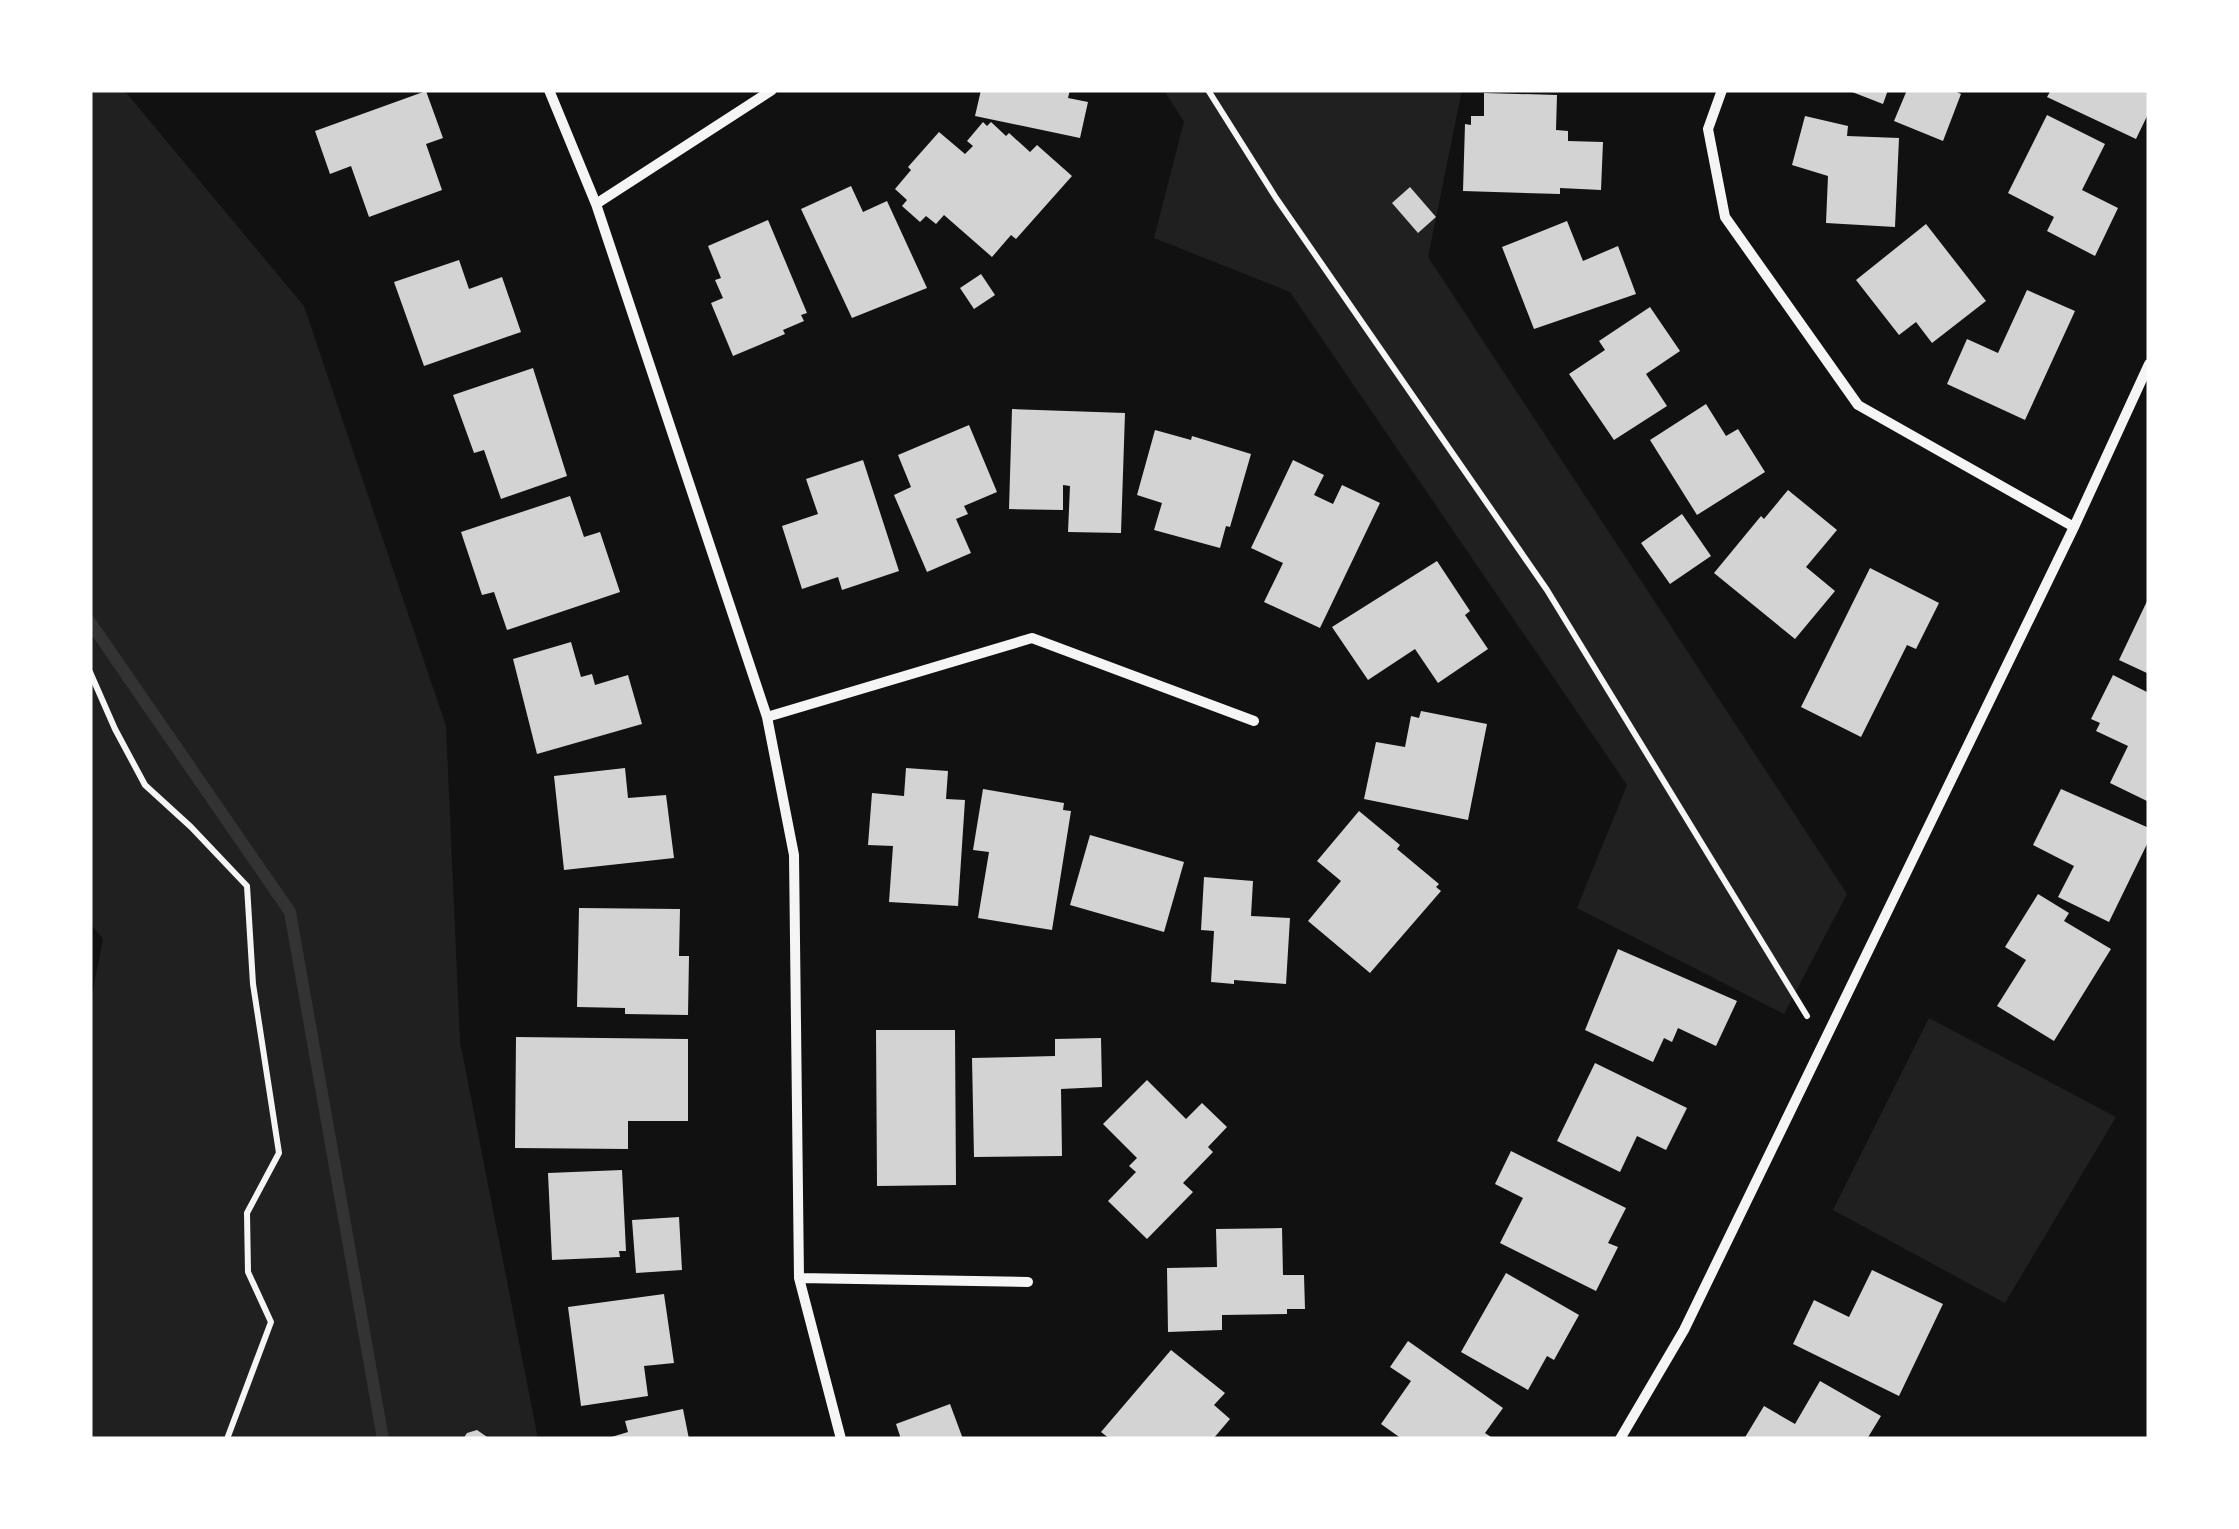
<svg xmlns="http://www.w3.org/2000/svg" width="2239" height="1529" viewBox="0 0 2239 1529" font-family="Commissioner,sans-serif">
  <style>
    .green { fill: #202020 }
    .lines { fill: none; stroke-linecap: round; stroke-linejoin: round }
    .stream { stroke: #333; stroke-width: 12 }
    .building { fill: #d3d3d3 }
    .path { stroke: #f5f5f5; stroke-width: 6 }
    .minor { stroke: #f5f5f5; stroke-width: 10 }
  </style>
  <rect width="100%" height="100%" fill="#111"/>
  <path class="green" d="M90 90H124L304 306 446 726 460 1042 538 1439H90V1006L103 939 90 923Z
    M1164 90H1462L1428 257 1847 894 1784 1014 1577 908 1627 785 1290 292 1154 238 1184 122Z
    M1929 1018 2116 1117 2005 1303 1833 1210Z"/>
  <g class="lines">
    <path class="stream" d="M90 622 290 912 383 1439"/>
  </g>
  <path class="building" d="M981 90H1070L1068 98 1088 102 1080 138 975 116Z
    M1847 90H1888L1883 104Z
    M1907 90H1952L1961 94 1943 141 1894 121Z
    M2051 90H2149V112L2136 139 2047 97Z
    M426 91 443 138 426 144 442 190 369 217 351 166 330 174 315 131Z
    M1484 93 1557 95 1556 130 1568 131V141L1603 142 1601 190 1560 188V194L1463 191 1465 124 1471 125V116H1484Z
    M2047 115 2105 144 2082 190 2118 208 2095 256 2047 231 2054 217 2008 193Z
    M1805 116 1848 126 1847 136 1899 138 1895 227 1826 223 1828 176 1792 165Z
    M983 122 987 126 991 122 1006 136 1009 133 1030 152 1037 145 1072 176 1016 239 1011 235 992 257 944 215 936 224 926 216 920 222 902 206 907 200 895 189 911 170 908 167 939 132 965 154 973 146 967 141Z
    M851 186 863 212 887 201 927 288 852 318 801 209Z
    M1410 187 1436 217 1418 233 1392 203Z
    M768 220 807 313 801 315 804 321 783 330 785 334 733 356 711 303 723 298 715 280 721 278 708 246Z
    M1567 221 1583 261 1618 246 1636 294 1534 329 1502 247Z
    M1926 224 1986 301 1932 343 1916 322 1899 335 1856 280Z
    M459 260 469 289 502 277 521 332 424 366 394 282Z
    M981 274 995 295 974 309 960 288Z
    M2027 290 2075 311 2025 420 1947 384 1967 339 1998 353Z
    M1650 307 1680 351 1646 374 1667 406 1614 440 1569 374 1605 350 1599 341Z
    M533 368 567 476 501 499 484 450 474 453 453 395Z
    M1706 404 1726 436 1738 429 1765 472 1697 515 1650 440Z
    M1012 409 1125 413 1121 533 1068 532 1070 486 1063 485V510L1009 509Z
    M969 425 997 492 964 506 968 514 956 519 971 553 927 572 894 495 911 487 898 455Z
    M1155 430 1191 440 1192 436 1251 454 1230 527 1226 526 1220 548 1154 530 1162 503 1137 495Z
    M863 460 899 571 842 590 838 577 802 589 782 526 818 514 806 479Z
    M1293 460 1324 475 1314 495 1333 504 1342 485 1380 503 1320 628 1264 602 1283 563 1251 548Z
    M1788 490 1837 530 1806 567 1835 591 1795 639 1714 573 1761 516 1764 519Z
    M570 496 584 537 600 532 620 592 507 630 494 592 482 595 461 532Z
    M1682 514 1711 556 1670 584 1641 543Z
    M1437 561 1470 611 1465 615 1488 649 1438 683 1415 649 1368 680 1332 627Z
    M1870 568 1939 603 1916 649 1907 645 1861 737 1801 707Z
    M2149 597V674L2119 660Z
    M571 642 581 677 592 674 595 685 628 675 642 724 537 754 513 659Z
    M2113 675 2149 693V802L2110 783 2128 746 2096 731 2100 723 2091 719Z
    M1421 711 1487 724 1468 820 1364 799 1376 742 1405 747 1411 716 1419 718Z
    M625 768 628 798 666 795 674 858 564 870 554 776Z
    M906 768 948 771 946 799 965 800 958 906 889 902 893 846 868 845 872 793 904 796Z
    M983 789 1064 803 1063 810 1071 811 1052 930 978 918 989 852 973 850Z
    M2061 789 2149 828V840L2109 922 2058 897 2074 866 2033 845Z
    M1359 811 1400 845 1397 849 1439 884 1436 887 1441 891 1370 973 1308 921 1341 881 1317 861Z
    M1090 835 1184 862 1164 932 1070 905Z
    M1204 877 1253 881 1251 916 1290 918 1286 984 1234 980V984L1211 982 1214 931 1201 930Z
    M2038 894 2069 913 2064 921 2111 949 2054 1041 1997 1006 2026 960 2005 947Z
    M579 908 680 909 679 956H689L688 1015 625 1014V1008L577 1007Z
    M1618 949 1737 1001 1716 1046 1678 1028 1672 1042 1664 1038 1653 1062 1585 1030Z
    M876 1030H955L956 1185 877 1186Z
    M516 1037 688 1039V1121H628V1149L515 1148Z
    M1101 1038 1102 1087 1061 1089 1062 1156 974 1157 972 1058 1055 1056V1039Z
    M1595 1063 1687 1108 1666 1150 1637 1136 1620 1172 1557 1141Z
    M1147 1080 1186 1119 1202 1103 1227 1127 1208 1147 1213 1152 1183 1183 1193 1192 1147 1239 1108 1201 1136 1172 1129 1166 1137 1158 1103 1124Z
    M1511 1151 1626 1208 1608 1243 1618 1247 1596 1291 1500 1243 1523 1198 1495 1184Z
    M622 1170 626 1251H619L620 1257 552 1260 548 1173Z
    M679 1217 682 1270 636 1273 632 1220Z
    M1282 1228 1283 1275H1304L1305 1309H1287V1314L1222 1315V1330L1168 1332 1167 1268 1217 1267 1216 1229Z
    M1872 1270 1943 1304 1899 1396 1793 1344 1814 1300 1849 1317Z
    M1506 1273 1579 1315 1554 1360 1547 1356 1528 1390 1461 1352Z
    M664 1294 674 1363 644 1366 648 1396 581 1406 568 1307Z
    M1408 1341 1503 1408 1485 1433 1494 1439H1402L1381 1424 1411 1381 1390 1367Z
    M1171 1350 1225 1393 1214 1405 1230 1419 1213 1439H1110L1101 1432Z
    M1820 1381 1881 1416 1867 1439H1744L1764 1406 1795 1424Z
    M950 1404 963 1439H901L896 1424Z
    M683 1409 689 1439H605L628 1432 625 1421Z
    M477 1430 490 1439H463L467 1433Z"/>
  <g class="lines">
    <path class="path" d="M1208 90 1276 198 1547 590 1807 1016
      M90 672 115 729 145 785 191 827 247 886 253 984 279 1153 247 1213 248 1272 271 1322 227 1439"/>
    <path class="minor" d="M549 90 596 204 767 717 794 855 799 1278 841 1439
      M1722 90 1708 129 1725 217 1858 405 2074 527
      M596 204 772 90
      M767 717 1032 638 1254 721
      M799 1278 1028 1282
      M1620 1439 1684 1330 2074 527 2149 364"/>
  </g>
  <rect width="2239" height="1529" fill="none" stroke="#ffffff" stroke-width="185"/>
</svg>
